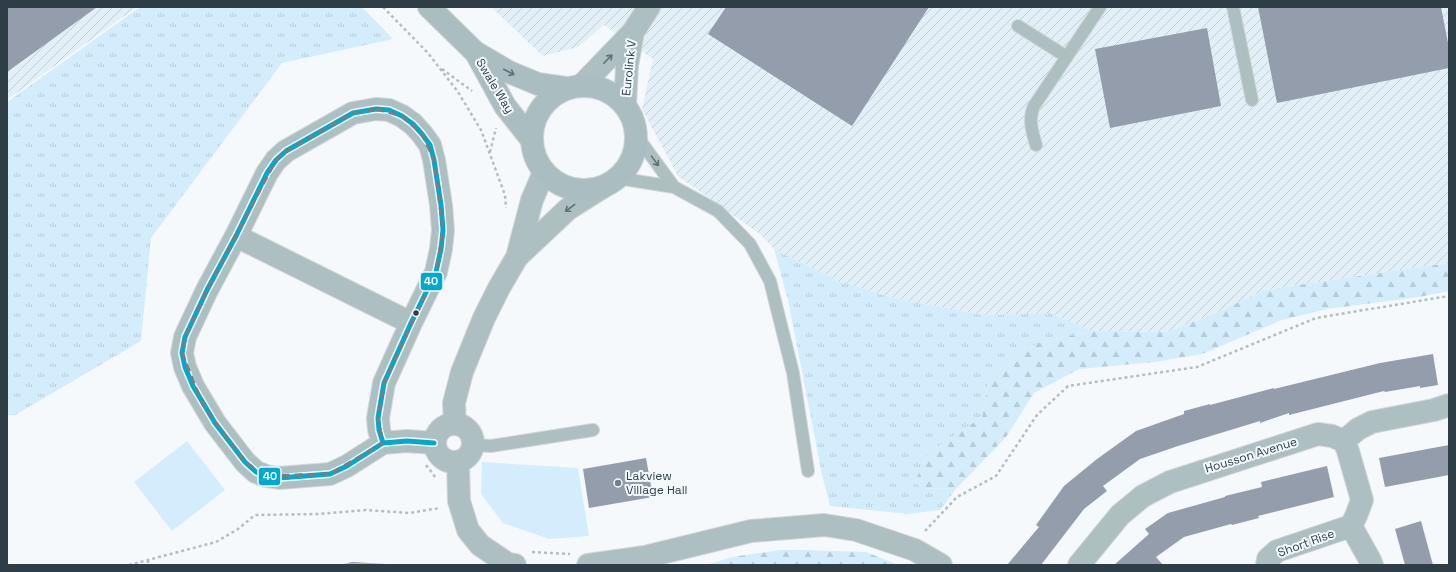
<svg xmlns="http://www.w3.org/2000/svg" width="1456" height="572" viewBox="0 0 1456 572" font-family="'Space Grotesk',sans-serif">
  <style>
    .industrial { fill: url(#industrial-furrows) }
    .grass { fill: url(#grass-tufts) }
    .forest { fill: url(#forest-firs) }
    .green { fill: #d3edfc }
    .water { fill: url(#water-rules) }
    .building { fill: #949dab }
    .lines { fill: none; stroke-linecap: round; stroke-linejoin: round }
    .lane-casing { stroke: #d3d7da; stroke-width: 14 }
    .street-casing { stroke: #d3d7da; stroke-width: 24 }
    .secondary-casing { stroke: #d3d7da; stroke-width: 24 }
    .path { stroke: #b2bfc1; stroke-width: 2.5; stroke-dasharray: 3 3; stroke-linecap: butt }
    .lane { stroke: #adbfc1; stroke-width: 12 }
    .street { stroke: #adbfc1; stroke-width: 22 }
    .secondary { stroke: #aabdc0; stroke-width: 22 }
    .bus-1-casing { stroke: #f3faff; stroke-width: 8 }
    .bus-1 { stroke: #00a9ce; stroke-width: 5 }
    .oneway { stroke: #617277 }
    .oneway2 { stroke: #607177 }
    .marked { fill: none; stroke: #757f86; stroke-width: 3; stroke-dasharray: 8 5; stroke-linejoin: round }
    .bus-dot { fill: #2f3e46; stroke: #f3faff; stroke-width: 1.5 }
    .poi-dot { fill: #757f86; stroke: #f3faff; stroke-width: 1.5 }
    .labels { text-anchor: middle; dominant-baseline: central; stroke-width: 4; stroke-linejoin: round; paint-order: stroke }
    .street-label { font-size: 12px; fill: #2f3e46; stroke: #f3faff }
    .poi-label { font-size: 12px; fill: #2f3e46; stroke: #f3faff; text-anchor: start }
    .line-badge { stroke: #f3faff; stroke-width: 1.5 }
    .badge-label { font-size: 11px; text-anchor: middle; font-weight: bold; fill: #fff }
  </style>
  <defs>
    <pattern id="industrial-furrows" width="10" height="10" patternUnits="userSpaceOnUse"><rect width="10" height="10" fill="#e3eff6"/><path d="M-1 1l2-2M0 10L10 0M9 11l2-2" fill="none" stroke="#c3ced4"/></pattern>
    <pattern id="grass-tufts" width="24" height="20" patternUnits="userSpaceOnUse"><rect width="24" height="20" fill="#d3edfc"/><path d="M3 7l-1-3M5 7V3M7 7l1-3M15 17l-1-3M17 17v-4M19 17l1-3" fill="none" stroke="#b5ccd9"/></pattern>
    <pattern id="forest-firs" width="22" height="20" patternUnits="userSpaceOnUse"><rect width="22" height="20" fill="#d3edfc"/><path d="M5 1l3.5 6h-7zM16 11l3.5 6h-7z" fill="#b5ccd9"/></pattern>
    <pattern id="water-rules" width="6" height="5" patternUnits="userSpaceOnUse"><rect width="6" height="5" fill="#bab3ed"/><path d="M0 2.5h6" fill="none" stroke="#9893c2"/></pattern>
  </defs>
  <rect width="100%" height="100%" fill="#f6f9fc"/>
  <path class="industrial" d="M7 7H137L7 100Z
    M491 7H1449V263L1264 290 1216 313 1167 332 1092 331 1050 313 983 315 893 298 839 281 774 249 761 235 678 176 642 109 653 59 604 25 578 47 543 56Z"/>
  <path class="grass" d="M140 7H362L393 39 282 63 151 238 141 341 15 415H7V102Z
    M774 249 839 281 893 298 983 315 1050 313 1092 331 1038 343 989 378 982 417 927 454 922 488 956 489 940 510 908 514 830 506 822 475 788 300Z"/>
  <path class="forest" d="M1449 263V291L1419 297 1327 309 1282 320 1202 354 1155 362 1079 369 1034 393 1006 437 956 489 921 488 915 482 927 454 982 417 989 378 1038 343 1092 331 1167 332 1216 313 1264 290Z
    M780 550H802L866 552 899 565H706L732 557Z"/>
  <path class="green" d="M187 441 225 490 172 531 134 482Z
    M482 462 578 468 589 536 549 539 503 523 481 494Z"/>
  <path class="water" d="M352 562 405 565H339Z"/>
  <path class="building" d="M7 7H97L7 72Z
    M726 7H929L852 126 708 34Z
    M1258 7H1441L1449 48V68L1277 103Z
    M1207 28 1221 106 1110 128 1095 49Z
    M1433 354 1438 385 1420 388V386L1385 392 1384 391 1289 415V413L1260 423V421L1178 446 1140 459 1103 486 1107 491 1084 509 1041 565H1007L1039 527 1036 525 1064 486 1097 459 1136 431 1184 414V411L1210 404V405L1274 388V389L1380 363Z
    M1449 445V475L1385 487 1379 458Z
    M646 458 653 497 589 508 583 469Z
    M1327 466 1334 497 1258 516 1259 518 1232 525 1231 524 1184 537 1156 557 1163 565H1114L1149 534 1145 529 1168 513 1225 497V496L1262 487 1261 482Z
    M1421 521 1433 565H1405L1395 529Z"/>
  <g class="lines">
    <g class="lane-casing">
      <path id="lane" d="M1233 7 1252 100
        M1018 26 1067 57
        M636 135 674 187
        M1036 145C1032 131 1028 119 1034 106L1100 7
        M617 178 674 187 718 211 750 244 770 281 793 373 808 471
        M473 445 491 446 593 430"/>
    </g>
    <g class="street-casing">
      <path id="street" d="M582 85 633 32 649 7
        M625 105 627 66 633 32
        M236 236 411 323
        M517 257 568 209 603 187
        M435 443a19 19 0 1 1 38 0a19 19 0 1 1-38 0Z
        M455 424 454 403 462 372 484 318 499 288 517 257 532 200 544 172
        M1344 441 1358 429 1372 422 1434 410 1449 405
        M383 443 379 430 378 418 384 383 411 323 436 272 441 249 443 230 441 205 434 160 430 145 422 134 413 124 402 116 389 110 376 109 353 113 286 151 276 160 267 173 236 236 207 290 185 337 182 353 185 367 193 386 215 423 245 462 256 472 266 476 279 478 330 474 347 466 383 443 407 441 434 443
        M458 463 459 501 468 530 480 545 508 564 515 565
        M1351 526 1370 560 1372 565
        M588 565 645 557 751 531 824 525 856 530 915 550 941 565
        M1079 565 1120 515 1143 496 1170 482 1318 434 1332 436 1344 441
        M1267 565 1268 559 1277 551 1351 526 1356 516 1362 500 1348 451 1344 441"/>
    </g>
    <g class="secondary-casing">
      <path id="secondary" d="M429 7 475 52 509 72 538 84 566 88
        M476 53 505 106 531 139
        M532 138a52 52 0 1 1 104 0a52 52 0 1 1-104 0Z"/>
    </g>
    <path class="path" d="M383 7 428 53 458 92 481 130 505 195 506 208
      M442 69 472 91
      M490 152 496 128
      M426 465 436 478
      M925 531 957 497 996 476 1037 415 1068 386 1197 367 1316 318 1449 296
      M532 552 570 554
      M148 560V565
      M129 565 216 542 238 529 255 515 319 514 366 510 410 513 440 508"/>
    <use href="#lane" class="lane"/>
    <use href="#street" class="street"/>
    <use href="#secondary" class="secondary"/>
    <g class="bus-1-casing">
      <path id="bus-1" d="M383 443 379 430 378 418 384 383 411 323 436 272 441 249 443 230 441 205 434 160 430 145 422 134 413 124 402 116 389 110 376 109 353 113 286 151 276 160 267 173 236 236 207 290 185 337 182 353 185 367 193 386 215 423 245 462 256 472 266 476 279 478 330 474 347 466 383 443 407 441 434 443"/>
    </g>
    <use href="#bus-1" class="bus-1"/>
  </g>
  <defs><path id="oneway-shaft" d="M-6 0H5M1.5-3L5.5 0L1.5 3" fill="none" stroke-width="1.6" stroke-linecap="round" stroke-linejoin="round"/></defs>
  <g class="oneway">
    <use href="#oneway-shaft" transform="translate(608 59) rotate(-46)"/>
    <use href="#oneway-shaft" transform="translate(655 161) rotate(54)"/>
    <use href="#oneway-shaft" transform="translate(570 208) rotate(143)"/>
  </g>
  <use class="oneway2" href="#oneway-shaft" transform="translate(509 72) rotate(27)"/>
  <path class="marked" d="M376 109 402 116 422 134 434 160 443 230 436 272 384 383 378 418 383 443 330 474 266 476 245 462 203 405 182 353 185 337 207 290 276 160 286 151 353 113Z"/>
  <circle class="bus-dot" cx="416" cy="313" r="3.5"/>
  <circle class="poi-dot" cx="618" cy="483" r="4"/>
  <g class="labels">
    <g class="street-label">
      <text transform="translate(629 68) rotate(-84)">Eurolink V</text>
      <text transform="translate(495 86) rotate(59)">Swale Way</text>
      <text transform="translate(1251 455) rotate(-17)">Housson Avenue</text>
      <text transform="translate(1306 543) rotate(-20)">Short Rise</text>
    </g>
    <g class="poi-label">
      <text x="626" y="476">Lakview<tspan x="626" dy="14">Village Hall</tspan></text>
    </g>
  </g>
  <g class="line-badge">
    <rect x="420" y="272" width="23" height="19" rx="4" fill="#00a9ce"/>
    <rect x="258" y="467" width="23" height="19" rx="4" fill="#00a9ce"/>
  </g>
  <g class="badge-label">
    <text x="431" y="285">40</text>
    <text x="270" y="480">40</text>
  </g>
  <rect width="1456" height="572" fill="none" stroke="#2f3e46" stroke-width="16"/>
</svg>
